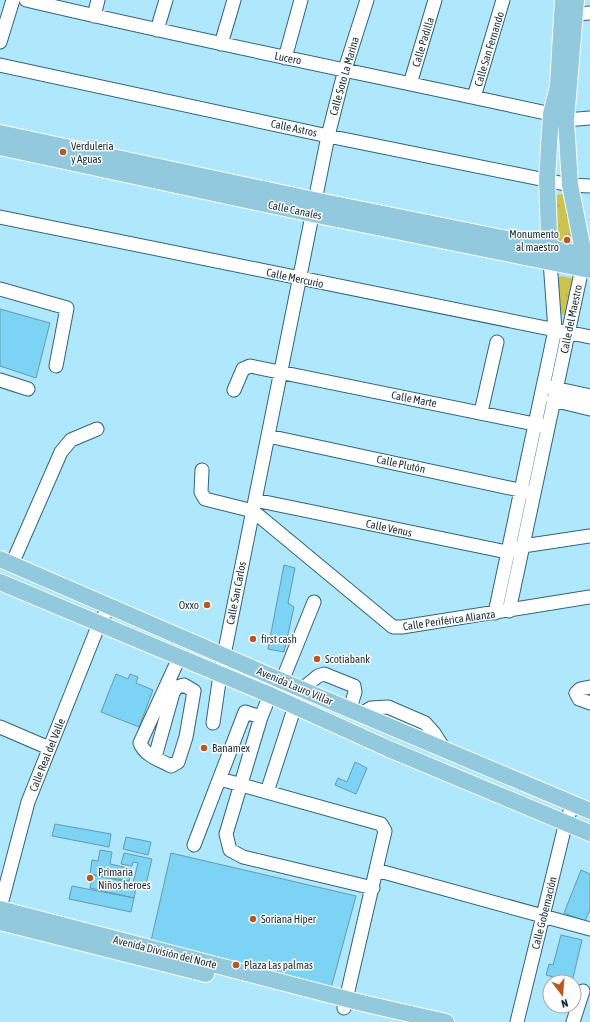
<svg xmlns="http://www.w3.org/2000/svg" width="590" height="1022" viewBox="0 0 590 1022" font-family="'Asap Condensed',sans-serif">
  <style>
    .grass { fill: url(#grass-tufts) }
    .building { fill: #7dd3f3; stroke: #649aaf }
    .lines { fill: none; stroke-linecap: round; stroke-linejoin: round }
    .minor-casing { stroke: #306579; stroke-width: 15 }
    .major-casing { stroke: #fff; stroke-width: 18 }
    .minor { stroke: #fff; stroke-width: 13 }
    .major { stroke: #92c9dc; stroke-width: 16 }
    .poi-dot { fill: #ba5623; stroke: #fefefe; stroke-width: 1.5 }
    .labels { text-anchor: middle; dominant-baseline: central; stroke-width: 3; stroke-linejoin: round; paint-order: stroke }
    .street-label { font-size: 11px; fill: #162c35; stroke: #fefefe }
    .poi-label { font-size: 11px; fill: #162c35; stroke: #fefefe; text-anchor: start }
  </style>
  <defs>
    <pattern id="grass-tufts" width="24" height="20" patternUnits="userSpaceOnUse"><rect width="24" height="20" fill="#cdc350"/><path d="M3 7l-1-3M5 7V3M7 7l1-3M15 17l-1-3M17 17v-4M19 17l1-3" fill="none" stroke="#afa846"/></pattern>
  </defs>
  <rect width="100%" height="100%" fill="#afe7fd"/>
  <path class="grass" d="M568 193 580 249 558 248 556 195Z
    M560 276 571 278 573 281 566 315 559 314 558 279Z"/>
  <path class="building" d="M0 309 50 323 36 378 0 366Z
    M284 565 295 568 288 603 294 607 284 652 268 649Z
    M116 674 128 679 130 674 138 677 136 683 153 690 139 727 101 712Z
    M355 762 367 768 356 794 335 785 338 778 347 782Z
    M55 824 111 834 109 847 52 836Z
    M126 837 151 842 148 855 123 849Z
    M100 850 112 852 110 864 132 869 129 881 90 874 92 860 98 861Z
    M124 853 152 859 146 884 137 883 134 898 90 888 93 875 133 883 138 863 133 862 132 866 121 864Z
    M171 853 356 896 331 988 151 941Z
    M581 870 590 874V910L585 921 564 913Z
    M72 886 134 898 131 912 69 899Z
    M561 935 582 940 572 982 546 975 549 964 553 965Z"/>
  <g class="lines">
    <g class="minor-casing">
      <path id="minor" d="M26 0C200 41 376 76 551 114L566 120 590 118
        M567 15 590 13
        M94 16 98 0
        M157 30 166 0
        M0 42 13 0
        M221 44 234 0
        M285 58 301 0
        M0 65 328 136 570 185 590 186
        M410 84 435 0
        M474 97 503 0
        M0 217 590 337
        M0 289 67 308 56 366
        M0 380 28 389
        M549 387 590 396
        M234 390 243 369 250 366 544 426
        M553 400 590 409
        M481 412 497 342
        M268 436 528 492
        M202 470 201 492 205 499 253 511 393 627H402L590 597
        M255 500 507 552 523 546 590 536
        M12 564 61 452 71 440 97 429
        M509 611 582 268
        M495 613 555 330 550 261
        M282 681 314 602
        M590 687 580 689 576 693 579 699 590 703
        M302 689 318 676 324 674 354 686 355 692 350 709
        M270 695 261 717 226 834 230 850 243 857 373 888
        M361 714 371 708 388 707 425 723 434 733 444 749
        M213 723 220 675 328 136 345 69 367 0
        M0 727 49 748
        M155 757 173 693 177 687 184 685 194 691 186 737 178 762 171 766C160 760 145 756 140 743L179 658
        M220 779 381 824 385 831 344 1008
        M267 792 295 706
        M194 845 245 712 261 717
        M376 870 590 929
        M0 908 28 802 99 624 109 607
        M517 1022 566 822 573 804
        M573 1022 583 991"/>
    </g>
    <g class="major-casing">
      <path id="major" d="M576 0 566 120 570 185 584 255 583 264
        M0 133 314 200 590 256
        M0 147 312 214 590 270
        M550 260 547 180 551 114 558 86 563 0
        M0 559 282 681 590 811
        M0 582 270 695 389 749 590 833
        M0 909 362 1003 446 1022
        M0 922 206 974"/>
    </g>
    <use href="#minor" class="minor"/>
    <use href="#major" class="major"/>
  </g>
  <g class="poi-dot">
    <circle cx="63" cy="152" r="4"/>
    <circle cx="567" cy="240" r="4"/>
    <circle cx="207" cy="605" r="4"/>
    <circle cx="253" cy="639" r="4"/>
    <circle cx="317" cy="659" r="4"/>
    <circle cx="204" cy="748" r="4"/>
    <circle cx="90" cy="878" r="4"/>
    <circle cx="253" cy="919" r="4"/>
    <circle cx="236" cy="965" r="4"/>
  </g>
  <g class="labels">
    <g class="street-label">
      <text transform="translate(423 42) rotate(-73)">Calle Padilla</text>
      <text transform="translate(489 49) rotate(-73)">Calle San Fernando</text>
      <text transform="translate(288 58) rotate(11)">Lucero</text>
      <text transform="translate(344 76) rotate(-74)">Calle Soto La Marina</text>
      <text transform="translate(294 128) rotate(12)">Calle Astros</text>
      <text transform="translate(295 210) rotate(12)">Calle Canales</text>
      <text transform="translate(295 278) rotate(12)">Calle Mercurio</text>
      <text transform="translate(571 319) rotate(-78)">Calle del Maestro</text>
      <text transform="translate(414 399) rotate(11)">Calle Marte</text>
      <text transform="translate(401 464) rotate(12)">Calle Plutón</text>
      <text transform="translate(389 528) rotate(12)">Calle Venus</text>
      <text transform="translate(236 593) rotate(-79)">Calle San Carlos</text>
      <text transform="translate(449 620) rotate(-8)">Calle Periférica Alianza</text>
      <text transform="translate(295 686) rotate(23)">Avenida Lauro Villar</text>
      <text transform="translate(47 755) rotate(-68)">Calle Real del Valle</text>
      <text transform="translate(544 913) rotate(-76)">Calle Gobernación</text>
      <text transform="translate(165 952) rotate(14)">Avenida División del Norte</text>
    </g>
    <g class="poi-label">
      <text x="71" y="146">Verduleria<tspan x="71" dy="13">y Aguas</tspan></text>
      <text x="559" y="234" text-anchor="end">Monumento<tspan x="559" dy="13">al maestro</tspan></text>
      <text x="199" y="605" text-anchor="end">Oxxo</text>
      <text x="261" y="639">first cash</text>
      <text x="325" y="659">Scotiabank</text>
      <text x="212" y="748">Banamex</text>
      <text x="98" y="872">Primaria<tspan x="98" dy="13">Niños heroes</tspan></text>
      <text x="261" y="919">Soriana Híper</text>
      <text x="244" y="965">Plaza Las palmas</text>
    </g>
  </g>
  <g transform="translate(562 994) rotate(164)"><circle r="19" fill="#fefefe" stroke="#a1aaae"/>
  <path d="M0-3L7 15L0 10L-7 15Z" fill="#ba5623"/>
  <text y="-6" font-size="11" font-weight="bold" text-anchor="middle" fill="#162c35">N</text>
  </g>
</svg>
